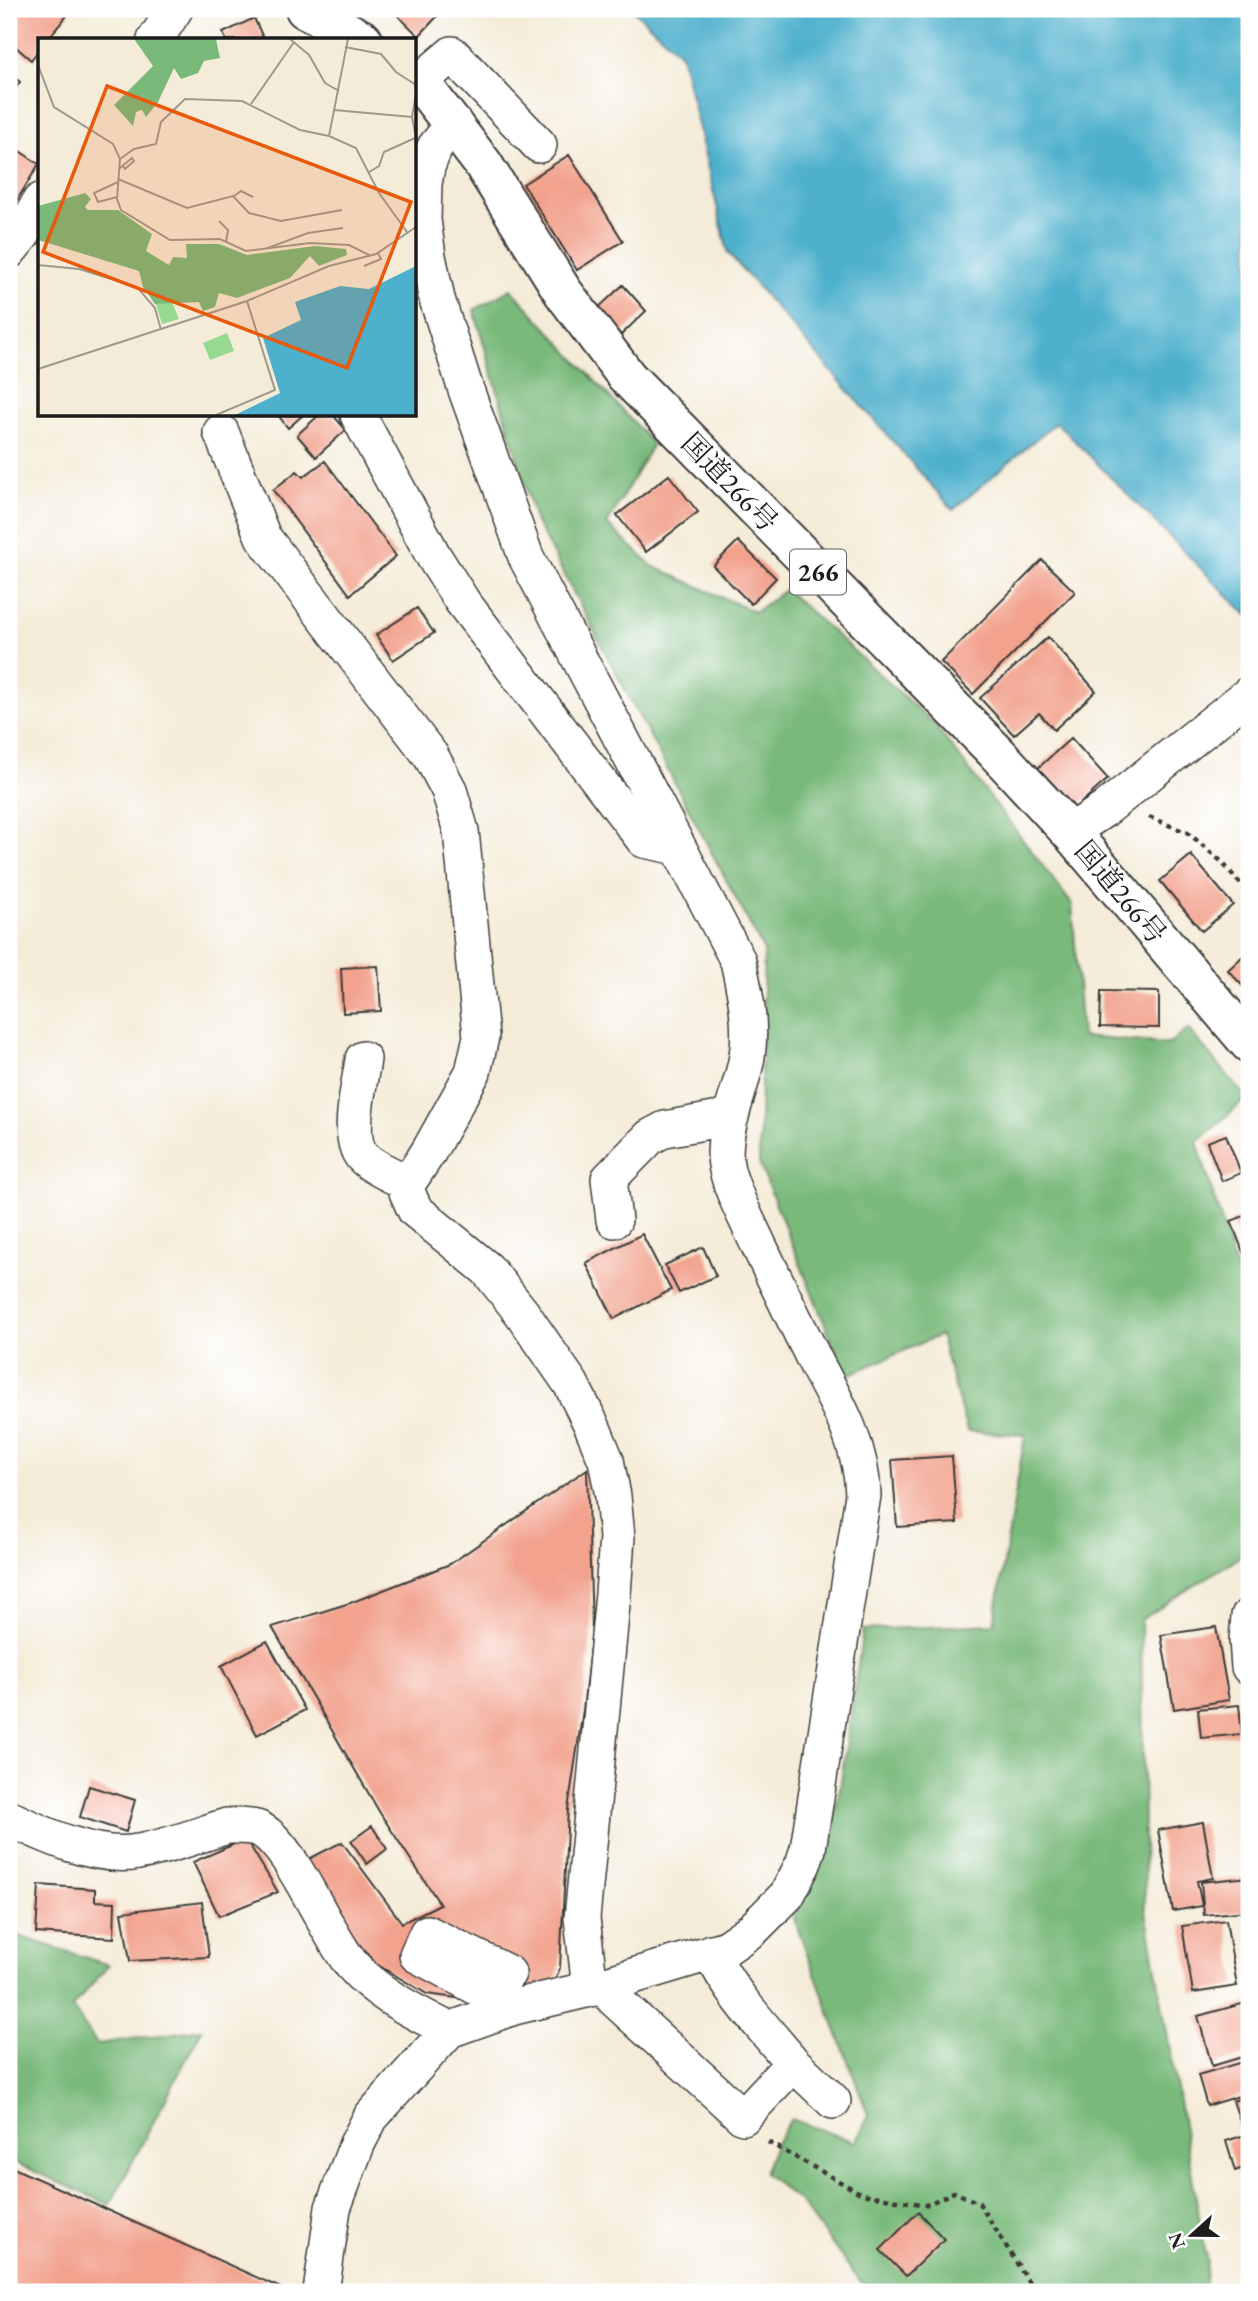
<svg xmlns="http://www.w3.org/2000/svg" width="1258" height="2301" viewBox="0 0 1258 2301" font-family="'EB Garamond','Noto Serif JP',serif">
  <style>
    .forest { fill: #79b97a; stroke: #4a6a4b; stroke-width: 2 }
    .water { fill: #4db0cc; stroke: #346674; stroke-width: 2 }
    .building { fill: #f2a28d }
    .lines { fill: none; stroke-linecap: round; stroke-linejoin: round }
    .minor-casing { stroke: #3c3b38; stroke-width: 38 }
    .highway-casing { stroke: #3c3b38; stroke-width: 42 }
    .path { stroke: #3c3b38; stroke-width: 4.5; stroke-dasharray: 5 5; stroke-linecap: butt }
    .minor { stroke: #fff; stroke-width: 35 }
    .highway { stroke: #fff; stroke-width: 38 }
    .labels { text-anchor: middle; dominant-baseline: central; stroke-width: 5; stroke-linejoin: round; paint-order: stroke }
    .shield { fill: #fff; stroke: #606060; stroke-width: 2 }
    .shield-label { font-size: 26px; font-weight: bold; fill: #1c1c1c }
    .street-label { font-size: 28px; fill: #1c1c1c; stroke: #fff }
    .inset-road { fill: none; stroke: #9e998d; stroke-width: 2 }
    .view { fill: #e8590c; fill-opacity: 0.15; stroke: #e8590c; stroke-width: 3.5 }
    .inset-edge { fill: none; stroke: #1c1c1c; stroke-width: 3.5 }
  </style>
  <rect width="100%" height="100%" fill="#fff"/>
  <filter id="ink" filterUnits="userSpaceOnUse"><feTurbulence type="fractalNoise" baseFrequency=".0143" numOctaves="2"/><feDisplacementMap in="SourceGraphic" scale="14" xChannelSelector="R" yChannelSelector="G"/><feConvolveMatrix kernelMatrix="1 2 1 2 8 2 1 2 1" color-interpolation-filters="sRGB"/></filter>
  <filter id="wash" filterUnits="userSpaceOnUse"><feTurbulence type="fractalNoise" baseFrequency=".00686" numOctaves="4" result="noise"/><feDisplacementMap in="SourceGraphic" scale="28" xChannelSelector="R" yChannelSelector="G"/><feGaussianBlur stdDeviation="1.57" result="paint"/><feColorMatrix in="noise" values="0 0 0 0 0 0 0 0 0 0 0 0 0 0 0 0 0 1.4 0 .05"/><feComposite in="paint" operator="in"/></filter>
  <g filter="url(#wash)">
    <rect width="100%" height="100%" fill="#f4ecd8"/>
    <path class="forest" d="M511 289 653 444 607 524 652 566 755 612 785 590 804 606 933 723 1072 904 1082 1037 1169 1044 1188 1029 1247 1098 1197 1142 1238 1275 1249 1296V1543L1242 1555 1141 1620 1145 1906 1207 2262 1204 2292H868L801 2203 764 2173 775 2145 791 2119 855 2142 863 2128 868 2114 793 1916 829 1844 841 1782 863 1630 994 1624 1025 1435 967 1431 940 1335 846 1376 759 1163 764 951 535 520 474 310Z
      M9 1933 109 1965 72 2007 97 2044 202 2029 110 2205 9 2160Z"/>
    <path class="water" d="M632 9H1249V617L1056 422 953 510 728 253 681 54Z"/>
    <g id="blocks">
      <path class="building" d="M9 9H66L70 12 47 40H40V48L31 60 9 41Z
        M391 9H444L419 36Z
        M254 18 264 40H226L223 33Z
        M9 73 20 82 9 97Z
        M9 144 39 164 17 200 9 194Z
        M569 155 623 241 577 270 523 184Z
        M623 285 646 311 621 335 597 309Z
        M278 415H303L288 428Z
        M319 415H333L346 430 316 457 297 435Z
        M325 461 396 556 350 595 273 490 297 471 303 477Z
        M669 475 698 512 646 552 617 515Z
        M738 541 776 578 751 604 713 566Z
        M1042 560 1075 592 973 694 941 662Z
        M417 608 434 633 393 660 376 635Z
        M1048 637 1096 691 1054 730 1039 713 1014 735 980 698Z
        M1071 738 1108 779 1075 808 1038 768Z
        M1191 855 1233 905 1202 931 1160 881Z
        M1244 955 1249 961V993L1228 970Z
        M378 966 381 1011 343 1013 341 968Z
        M1101 991 1159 992V1028L1100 1027Z
        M1226 1135 1241 1173 1222 1181 1207 1142Z
        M1249 1214V1267L1231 1221Z
        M642 1234 671 1290 614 1319 586 1263Z
        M703 1247 716 1276 679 1293 665 1265Z
        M952 1456 957 1523 897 1527 892 1460Z
        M587 1469 592 1629 583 1710 568 1809 560 1968 553 1985 471 2000 427 1994 376 1964 341 1923 305 1861 342 1842 402 1923 440 1904 380 1813 272 1627 350 1603 450 1564Z
        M1216 1627 1229 1700 1174 1709 1161 1635Z
        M267 1641 305 1710 257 1735 221 1666Z
        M1239 1705 1242 1734 1201 1738 1198 1709Z
        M89 1786 135 1800 126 1832 80 1817Z
        M1203 1822 1213 1878 1197 1881 1202 1906 1173 1911 1158 1830Z
        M372 1826 387 1849 367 1864 351 1841Z
        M246 1839 278 1892 219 1916 193 1862Z
        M1249 1877V1911L1204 1915 1201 1882Z
        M39 1885 95 1889V1901L115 1902 114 1938 36 1933Z
        M202 1902 209 1957 130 1961 122 1912Z
        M1226 1920 1237 1986 1193 1993 1182 1926Z
        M1249 2002V2055L1212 2066 1198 2016Z
        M1249 2060V2093L1207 2106 1198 2075Z
        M1249 2096V2166L1235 2171 1226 2141 1245 2135 1233 2101Z
        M9 2166 285 2290V2292H9Z
        M918 2212 944 2239 906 2276 880 2250Z"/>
    </g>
  </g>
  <g filter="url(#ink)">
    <use href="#blocks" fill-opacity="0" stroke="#3c3b38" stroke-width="2"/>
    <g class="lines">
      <g class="minor-casing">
        <path id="minor" d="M155 40 175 9
          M418 83 452 54 539 145
          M9 251 23 234 40 201
          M358 415 434 557 462 601 644 840 678 847
          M221 432 263 537 431 756 449 790 461 831 481 1037 473 1072 429 1151 408 1183 407 1192 415 1210 487 1269 522 1313 571 1384 592 1426 606 1460 613 1496 617 1537 613 1594 582 1918 590 1989
          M1070 832 1105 809 1249 694
          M363 1059C360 1084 344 1142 365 1159 376 1169 394 1176 408 1183
          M614 1220 609 1179 650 1137 665 1129 731 1117
          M1249 1616 1247 1640 1249 1667
          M9 1818C44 1835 98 1860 138 1852 168 1847 198 1835 227 1826 237 1826 249 1825 259 1829 291 1843 325 1933 352 1965 378 1995 415 2012 449 2030
          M608 1983 613 1998 743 2117 793 2063C764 2028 730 1993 711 1952
          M491 1994 508 1973 427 1933 417 1955C438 1966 458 1977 478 1988 490 1994 504 1998 514 2007
          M793 2063 833 2101
          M321 2292 333 2208 357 2144 371 2117 449 2030 514 2007 590 1989 726 1948 753 1929 787 1895 803 1864 808 1849 863 1495C862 1448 840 1408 818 1367 798 1327 779 1288 760 1248 748 1222 734 1197 727 1170 718 1135 742 1091 747 1056 752 1024 745 992 738 961L526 557 465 387 437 299 428 256 423 220 424 184 427 167 435 147 454 123"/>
      </g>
      <g class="highway-casing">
        <path id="highway" d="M305 9 363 40
          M415 80 430 95 483 164 563 292 627 377 995 751 1070 832 1249 1043"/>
      </g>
      <path class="path" d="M1149 817 1188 833 1221 861 1249 894
        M768 2142 862 2194 926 2205 954 2192 979 2203 1035 2292"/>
      <use href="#minor" class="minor"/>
      <use href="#highway" class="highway"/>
    </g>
  </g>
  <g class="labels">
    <rect class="shield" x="790" y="549.5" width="56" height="45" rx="5"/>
    <g class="shield-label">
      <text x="818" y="572">266</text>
    </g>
    <g class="street-label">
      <text transform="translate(730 482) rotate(46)">国道266号</text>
      <text transform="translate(1121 892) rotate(50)">国道266号</text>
    </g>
  </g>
  <g transform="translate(38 38)">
    <rect width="378" height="378" fill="#f4ecd8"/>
    <path d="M134 264 141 281 124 286 118 266ZM189 295 196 313 172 322 165 305Z" fill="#97d990"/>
    <path d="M96 1H178L182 20 166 23 160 35 143 41 136 30 120 64 108 79 104 72 98 74 95 88 76 67 115 28ZM47 155 53 161 47 169 50 172H80L114 196 108 213 131 227 135 219 149 220 148 206H181L209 217 277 208 308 211 309 217 281 228 272 218 252 240 199 260 181 255 177 269 165 273 161 264 117 266 105 249 101 233 0 202V168Z" fill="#79b97a"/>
    <path d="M378 228V377H197L242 355 225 300 263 282 257 264 302 248 331 251Z" fill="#4db0cc"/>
    <path class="inset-road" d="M252 1 271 17 287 45 301 53M307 9 343 16 358 34 378 47M0 27 16 69 75 106 82 121 79 161 83 172 132 202 182 201 208 213 272 205 311 207 333 218M378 56 374 79 378 100M213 66 256 4M296 72 374 79M291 98 310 1M82 121 96 111 118 106 123 84 147 61 204 63 262 92 291 98 318 110 341 155 369 194M82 130 94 120 96 123 87 131 85 128M331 134 341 128 346 114 377 100M80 141 149 170 195 158 211 175 243 183 304 172M196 158 203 153 215 159M79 159 60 164 56 155 80 144M181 183 190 192 188 204M227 211 270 195 305 190M0 227 41 231 99 249 117 270 123 292M326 228 343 221 340 215M0 331 209 263 291 228 338 216 378 189M178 377 237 352 209 263"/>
    <path class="view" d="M69 48 373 164 309 330 5 214Z"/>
    <rect width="378" height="378" class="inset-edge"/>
  </g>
  <rect width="1258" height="2301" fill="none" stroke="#fff" stroke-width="35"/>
  <g transform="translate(1192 2235) rotate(249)" stroke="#ffffff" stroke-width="5" paint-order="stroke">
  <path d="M0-5L12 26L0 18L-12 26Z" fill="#1c1c1c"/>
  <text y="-10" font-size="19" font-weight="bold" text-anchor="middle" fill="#1c1c1c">N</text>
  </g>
</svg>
